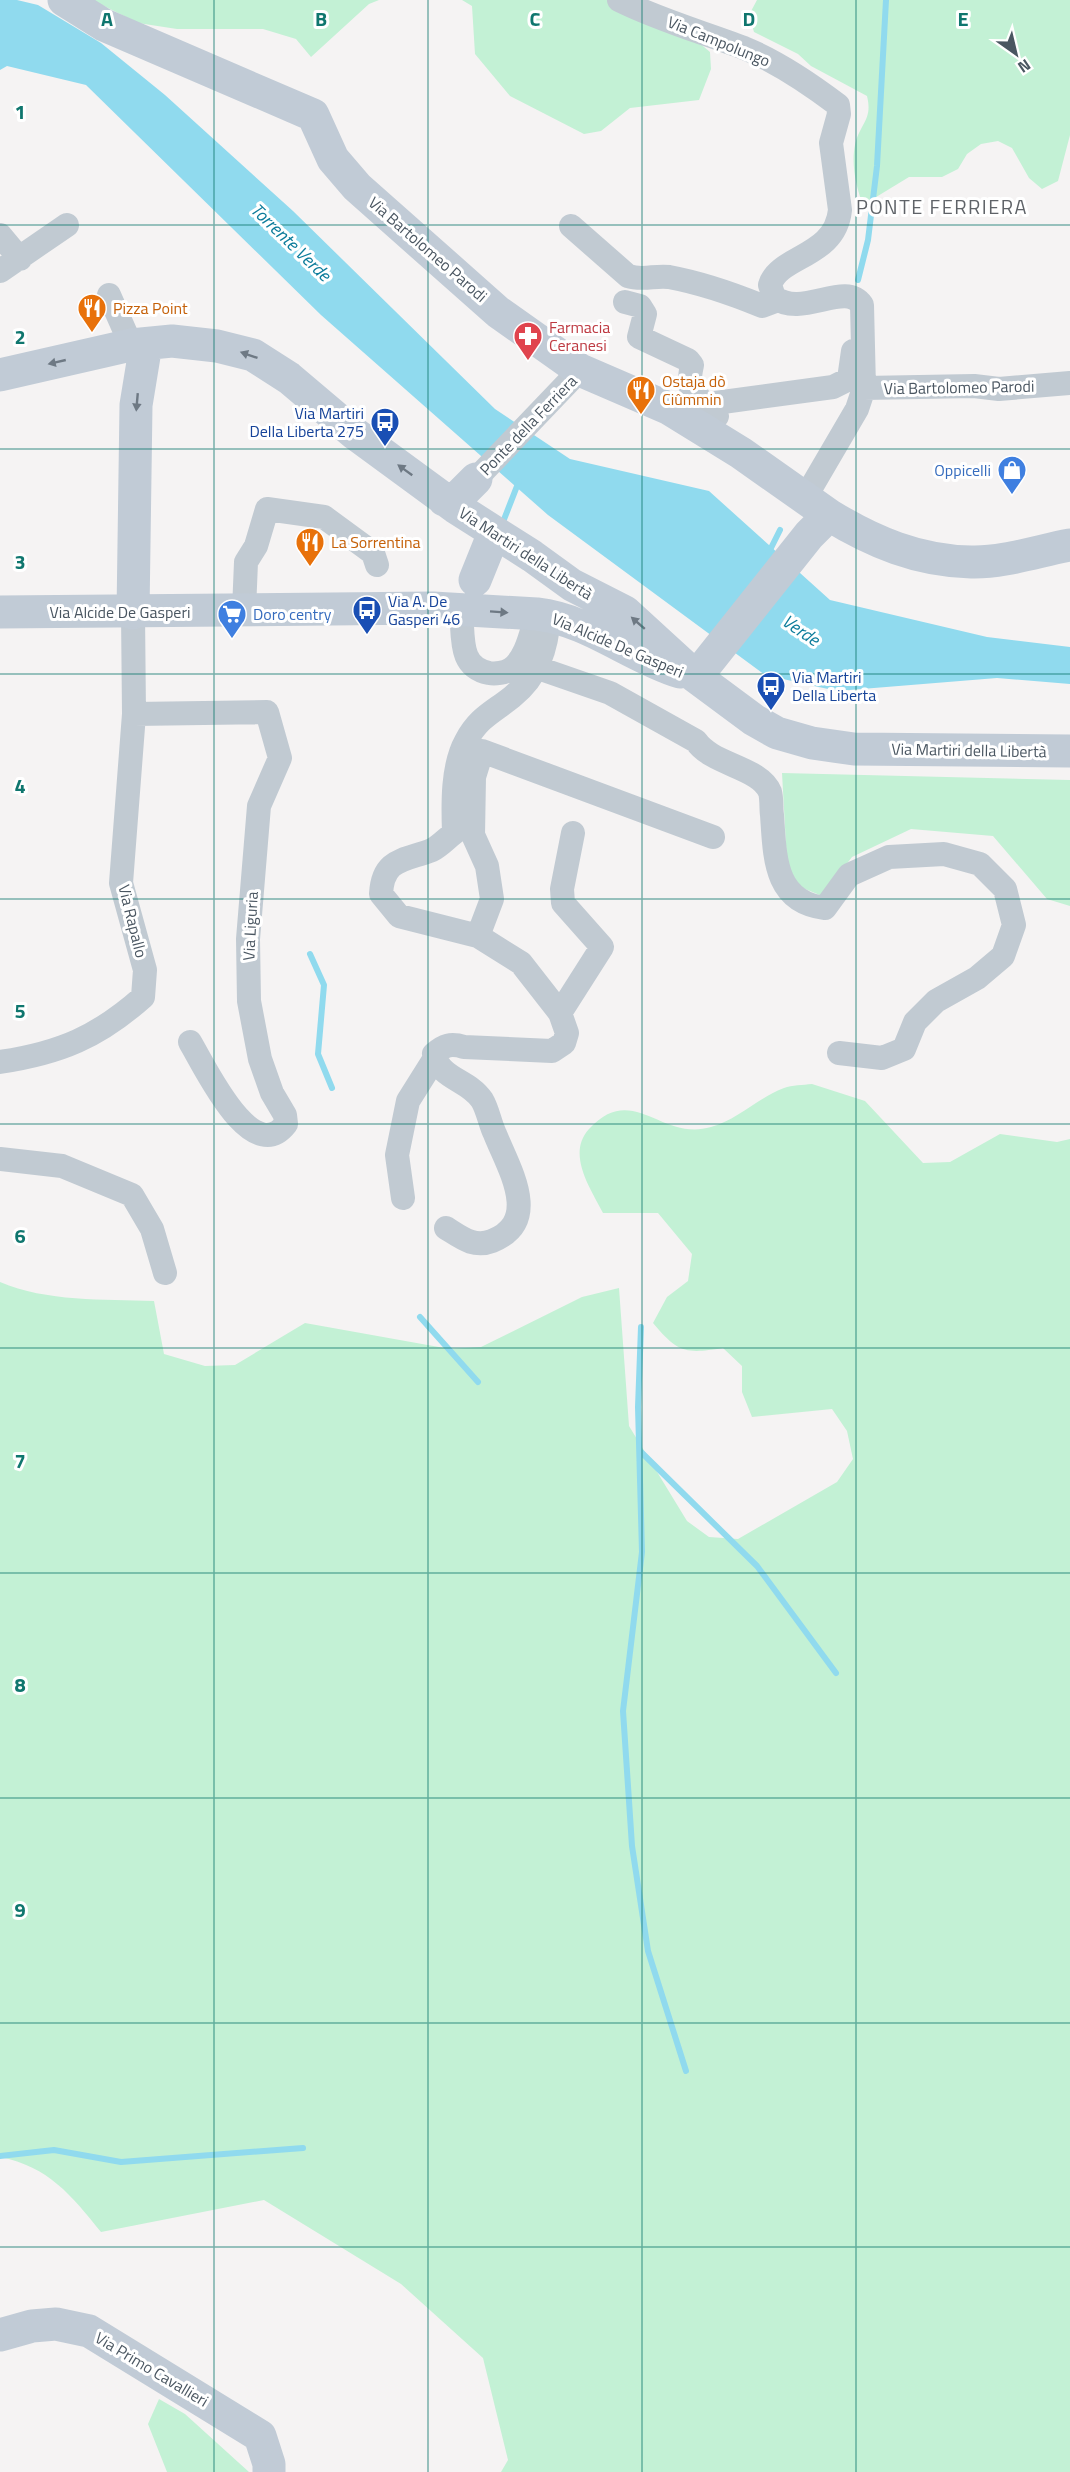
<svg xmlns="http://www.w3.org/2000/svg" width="1070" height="2472" viewBox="0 0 1070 2472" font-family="'Titillium Web',sans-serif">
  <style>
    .green { fill: #c3f1d5 }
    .water { fill: #90daee }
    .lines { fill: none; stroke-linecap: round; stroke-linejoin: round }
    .stream { stroke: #90daee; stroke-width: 6 }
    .street { stroke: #c1cad2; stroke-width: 24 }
    .secondary { stroke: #c1cbd6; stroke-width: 33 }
    .oneway { fill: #6e7984 }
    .grid { fill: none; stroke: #0f766e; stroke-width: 1.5; stroke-opacity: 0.55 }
    .labels { text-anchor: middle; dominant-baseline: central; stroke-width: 6; stroke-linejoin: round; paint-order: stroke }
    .street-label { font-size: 16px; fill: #4a5661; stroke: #fff }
    .food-label { font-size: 16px; fill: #c56008; stroke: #fff; text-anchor: start }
    .health-label { font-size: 16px; fill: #be3a42; stroke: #fff; text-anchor: start }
    .transit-label { font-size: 16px; fill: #164399; stroke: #fff; text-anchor: start }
    .shop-label { font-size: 16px; fill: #366cbe; stroke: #fff; text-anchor: end }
    .water-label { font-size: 18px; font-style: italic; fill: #0c7c9b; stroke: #fff }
    .quarter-label { font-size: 20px; letter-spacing: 1.5px; fill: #5f6368; stroke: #fff }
    .grid-label { font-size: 20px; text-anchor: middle; font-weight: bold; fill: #0f766e; stroke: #fff; stroke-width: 6; stroke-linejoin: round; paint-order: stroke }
  </style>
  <rect width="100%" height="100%" fill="#f5f3f3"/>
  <path class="green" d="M92 0H379L369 4 311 57 296 39 263 29H177L138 23Z
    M462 0H612L697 41 710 52 711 69 699 100 630 108 601 131 584 134 510 96 475 54 472 6Z
    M757 0H1070V135L1058 181 1042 189 1029 178 1012 148 998 141 981 144 967 154 958 169 942 177H909L863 205C856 187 851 164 855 145 860 123 873 120 867 96L811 66 798 54 754 32 749 15Z
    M782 773 1070 780V906L1047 899 993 836 911 829 852 857 822 896 798 886 787 863Z
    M812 1084 865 1101 923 1163 950 1162 1000 1134 1057 1142 1070 1139V2472H501L508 2460 483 2358 401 2284 264 2200 101 2232C71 2195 49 2167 0 2157V1282C47 1302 103 1299 154 1301L164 1354 205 1366 235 1365 305 1323 450 1349 481 1347 582 1297 619 1288 629 1426 687 1521 709 1537 738 1539 837 1482 853 1459 847 1431 832 1409 752 1417 742 1392V1366L723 1348C686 1354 678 1353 653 1323L667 1297 688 1281 692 1254 658 1213H603C591 1189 566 1154 589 1129 633 1081 661 1142 711 1127 737 1120 759 1097 784 1088 792 1085 803 1085 812 1084Z
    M159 2399 185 2414 249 2472H167L148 2424Z"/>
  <path class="water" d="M0 0H17L38 5 101 43 165 95 293 211 495 409 570 459 709 491 830 600 987 637 1070 647V684L997 678 837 691 765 675 548 515 321 315 86 85 7 66 0 70Z"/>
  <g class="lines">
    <path class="stream" d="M858 280 868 240 877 166 886 0
      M503 522 519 481
      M768 554 780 530
      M310 954 324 985 318 1054 332 1088
      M420 1317 478 1382
      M641 1327 638 1407 642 1552 623 1711 632 1846 648 1951 686 2071
      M641 1452 757 1566 836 1673
      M0 2156 54 2150 121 2162 303 2148"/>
    <path class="street" d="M619 0C659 20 702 32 744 48 778 62 809 83 838 105L839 114 831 143 840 210C835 258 779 255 770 285L774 297C802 319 845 280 862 305L864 388 857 409 805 498
      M571 226 628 276C643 281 655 275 669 277 701 283 733 294 762 306L778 300
      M0 235 20 259
      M0 271 67 225
      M109 295 131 345
      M625 302 640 306 645 314 639 337 688 360 692 365C684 402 700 391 717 416
      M864 388 974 386 999 389 1070 383
      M708 404 833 387 849 379 853 351
      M476 479 580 370
      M244 610 246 562 256 546 267 509 324 517 373 553 377 565
      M462 626C463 648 464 668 489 673 495 674 505 673 511 669 527 658 531 632 537 614
      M538 668 610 693 696 741C712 765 760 767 770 792 772 799 771 809 772 815 775 857 774 902 825 908L849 875 889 857 944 854 980 864 1005 889 1014 925 1003 956 977 978 936 1001 915 1022 904 1049 882 1058 839 1053
      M134 714 267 712 280 758 259 806 248 939 249 1001 260 1059 272 1093 285 1115 286 1124C252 1168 205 1067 190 1042
      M478 936 492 899 487 866 473 835 474 777 482 751 713 837
      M560 1013 602 947 563 903 562 889 573 833
      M0 1062C60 1053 98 1037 143 997L145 970 121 883 134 714 133 613
      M0 1159 62 1166 132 1195 152 1229 165 1273
      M403 1198 397 1155 408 1101 435 1058
      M446 1228C462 1238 474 1248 492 1241 542 1221 509 1169 495 1134 490 1124 488 1110 482 1100 468 1079 441 1080 434 1054 444 1045 451 1043 464 1047L552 1051 564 1043 567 1033 560 1013 521 963 478 936 399 916 381 894C383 858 404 861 432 850 440 846 447 838 454 833 453 805 452 766 466 741 479 717 492 713 512 697 538 676 547 648 549 616"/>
    <path class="secondary" d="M64 0 104 25 313 115 333 159 357 187 498 312 580 370 668 408 741 453 829 515
      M0 375 131 345 172 341 217 346 253 355 289 378 354 433 455 507 532 556 572 585 625 612 696 677 754 720 777 733 812 743 854 749 1070 751
      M444 500 458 497 476 479
      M475 580 494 533
      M0 612 433 608 537 614C589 620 631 657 680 672
      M133 613 136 405 146 344
      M696 677 809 535 829 515C873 542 918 561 971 562 1003 563 1038 551 1070 545
      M0 2335 32 2326 56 2324 89 2331 260 2436 269 2464V2472"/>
  </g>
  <defs><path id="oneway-solid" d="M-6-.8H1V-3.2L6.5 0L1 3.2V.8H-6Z" transform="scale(1.5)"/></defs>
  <g class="oneway">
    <use href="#oneway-solid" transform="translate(249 355) rotate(-161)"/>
    <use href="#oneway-solid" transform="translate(57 362) rotate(167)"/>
    <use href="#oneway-solid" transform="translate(137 402) rotate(95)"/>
    <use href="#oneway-solid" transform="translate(405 470) rotate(-144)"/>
    <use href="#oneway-solid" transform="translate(499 612) rotate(4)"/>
    <use href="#oneway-solid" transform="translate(638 623) rotate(-139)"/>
  </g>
  <path class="grid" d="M214 0V2472M428 0V2472M642 0V2472M856 0V2472M0 225H1070M0 449H1070M0 674H1070M0 899H1070M0 1124H1070M0 1348H1070M0 1573H1070M0 1798H1070M0 2023H1070M0 2247H1070"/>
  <defs>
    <g id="restaurant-pin" transform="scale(1.5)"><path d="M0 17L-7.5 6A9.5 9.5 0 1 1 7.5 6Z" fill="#e8710a" stroke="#fff"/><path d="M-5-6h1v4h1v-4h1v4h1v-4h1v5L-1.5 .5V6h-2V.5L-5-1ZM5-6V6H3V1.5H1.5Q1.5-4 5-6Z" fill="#fff"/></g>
    <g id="pharmacy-pin" transform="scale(1.5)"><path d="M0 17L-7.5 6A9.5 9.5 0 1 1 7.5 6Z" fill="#e0444e" stroke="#fff"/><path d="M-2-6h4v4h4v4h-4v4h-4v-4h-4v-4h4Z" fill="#fff"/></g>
    <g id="bus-pin" transform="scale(1.5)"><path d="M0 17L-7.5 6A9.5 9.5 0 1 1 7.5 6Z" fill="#1a4fb4" stroke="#fff"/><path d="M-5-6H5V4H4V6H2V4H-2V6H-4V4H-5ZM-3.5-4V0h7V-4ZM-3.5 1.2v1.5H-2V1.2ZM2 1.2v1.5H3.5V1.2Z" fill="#fff"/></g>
    <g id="shop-pin" transform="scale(1.5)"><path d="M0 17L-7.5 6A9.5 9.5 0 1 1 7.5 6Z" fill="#3f7fe0" stroke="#fff"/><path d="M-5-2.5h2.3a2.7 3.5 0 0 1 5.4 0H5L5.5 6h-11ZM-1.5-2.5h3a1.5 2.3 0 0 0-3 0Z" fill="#fff"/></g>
    <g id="supermarket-pin" transform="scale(1.5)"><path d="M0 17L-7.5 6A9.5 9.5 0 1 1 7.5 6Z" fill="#3f7fe0" stroke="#fff"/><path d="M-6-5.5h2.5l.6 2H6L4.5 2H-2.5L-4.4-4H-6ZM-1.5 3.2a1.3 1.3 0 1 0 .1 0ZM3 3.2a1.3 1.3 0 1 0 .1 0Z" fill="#fff"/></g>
  </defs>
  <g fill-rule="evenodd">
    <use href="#restaurant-pin" x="92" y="308"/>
    <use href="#pharmacy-pin" x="528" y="336"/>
    <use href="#restaurant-pin" x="641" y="390"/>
    <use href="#bus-pin" x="385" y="422"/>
    <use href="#shop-pin" x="1012" y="470"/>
    <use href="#restaurant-pin" x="310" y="542"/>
    <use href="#bus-pin" x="367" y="610"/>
    <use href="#supermarket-pin" x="232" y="614"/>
    <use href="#bus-pin" x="771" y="686"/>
  </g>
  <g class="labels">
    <g class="street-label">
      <text transform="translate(719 41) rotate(22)">Via Campolungo</text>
      <text transform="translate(428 249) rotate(41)">Via Bartolomeo Parodi</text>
      <text transform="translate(959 387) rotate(-1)">Via Bartolomeo Parodi</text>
      <text transform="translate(528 425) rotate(-46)">Ponte della Ferriera</text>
      <text transform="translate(526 553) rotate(33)">Via Martiri della Libertà</text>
      <text x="120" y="612">Via Alcide De Gasperi</text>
      <text transform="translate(618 645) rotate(23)">Via Alcide De Gasperi</text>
      <text transform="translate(969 750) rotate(1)">Via Martiri della Libertà</text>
      <text transform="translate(133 921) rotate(76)">Via Rapallo</text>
      <text transform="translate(250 926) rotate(-87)">Via Liguria</text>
      <text transform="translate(152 2369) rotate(31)">Via Primo Cavallieri</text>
    </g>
    <g class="food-label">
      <text x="113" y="308">Pizza Point</text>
      <text x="662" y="381">Ostaja dò<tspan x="662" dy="18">Ciûmmin</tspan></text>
      <text x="331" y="542">La Sorrentina</text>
    </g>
    <g class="health-label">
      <text x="549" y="327">Farmacia<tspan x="549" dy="18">Ceranesi</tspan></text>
    </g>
    <g class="transit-label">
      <text x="364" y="413" text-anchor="end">Via Martiri<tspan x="364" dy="18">Della Liberta 275</tspan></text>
      <text x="388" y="601">Via A. De<tspan x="388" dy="18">Gasperi 46</tspan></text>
      <text x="792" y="677">Via Martiri<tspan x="792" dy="18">Della Liberta</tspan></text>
    </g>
    <g class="shop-label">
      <text x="991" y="470">Oppicelli</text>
      <text x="253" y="614" text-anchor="start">Doro centry</text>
    </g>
    <g class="water-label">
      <text transform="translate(291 242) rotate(44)">Torrente Verde</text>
      <text transform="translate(801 630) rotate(34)">Verde</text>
    </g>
    <g class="quarter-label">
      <text x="942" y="206">PONTE FERRIERA</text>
    </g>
  </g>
  <g class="grid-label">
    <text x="107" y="26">A</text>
    <text x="321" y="26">B</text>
    <text x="535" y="26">C</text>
    <text x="749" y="26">D</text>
    <text x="963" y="26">E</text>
    <text x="20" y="119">1</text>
    <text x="20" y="344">2</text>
    <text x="20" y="569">3</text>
    <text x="20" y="793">4</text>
    <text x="20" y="1018">5</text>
    <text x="20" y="1243">6</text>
    <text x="20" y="1468">7</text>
    <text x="20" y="1692">8</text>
    <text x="20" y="1917">9</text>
  </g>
  <g transform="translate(1016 54) rotate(146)" stroke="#ffffff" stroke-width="4.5" paint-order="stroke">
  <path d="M0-4.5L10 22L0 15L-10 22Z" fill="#4a5661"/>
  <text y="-9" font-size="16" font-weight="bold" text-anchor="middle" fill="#4a5661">N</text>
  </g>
</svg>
